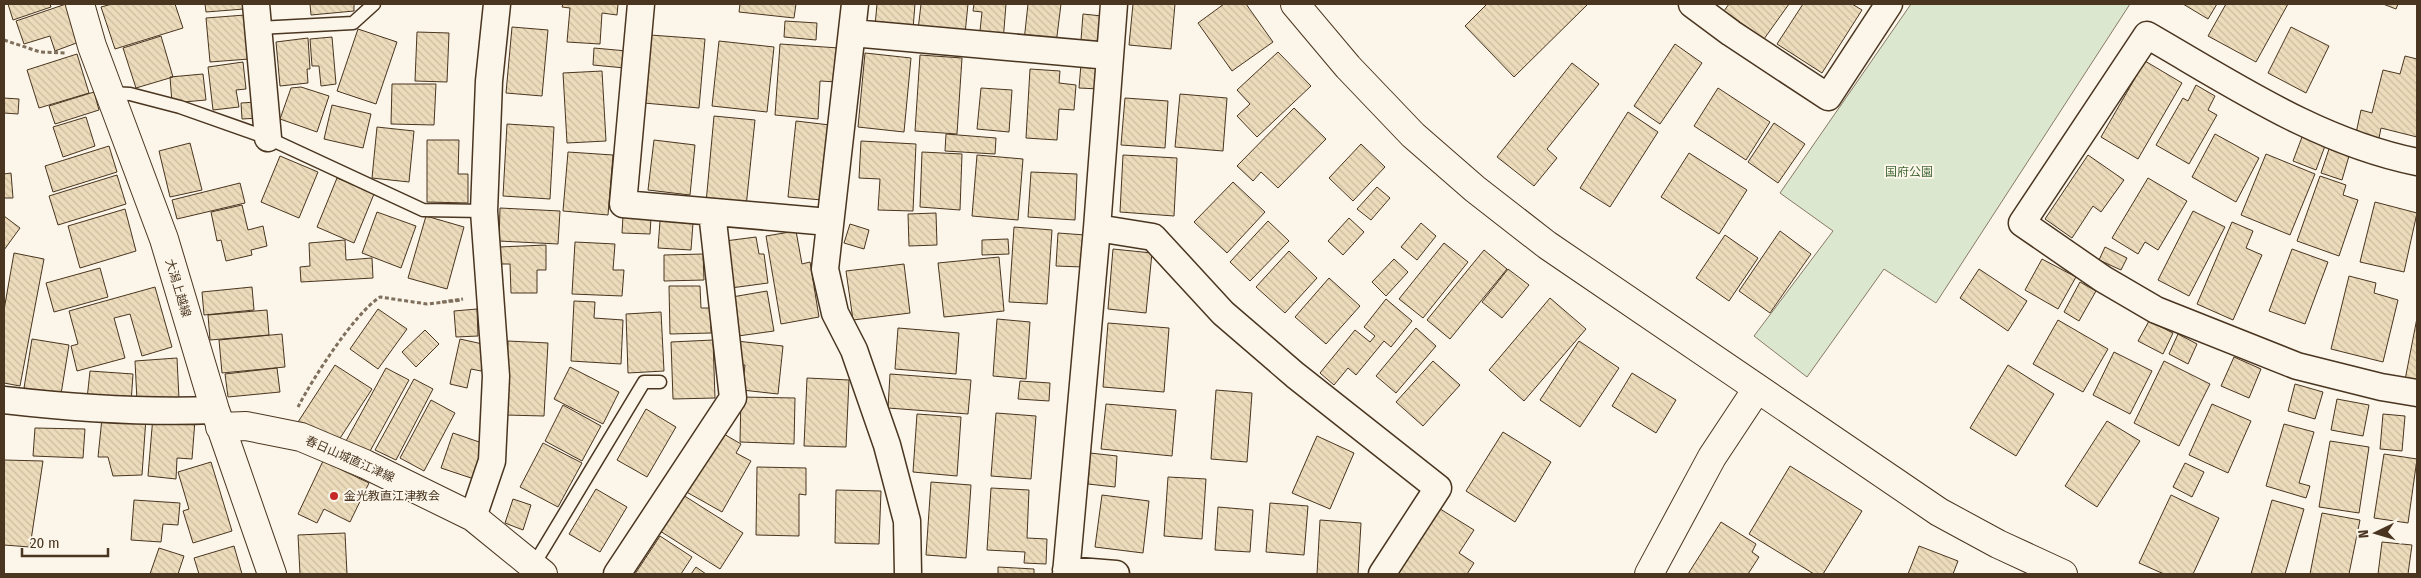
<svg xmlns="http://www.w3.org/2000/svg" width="2421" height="578" viewBox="0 0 2421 578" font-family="'Fira Sans Condensed','Noto Sans JP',sans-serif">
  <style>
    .green { fill: #dce7d0; stroke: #887966 }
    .building { fill: url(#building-back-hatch); stroke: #4a3520 }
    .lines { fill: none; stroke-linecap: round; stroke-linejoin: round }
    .service-casing { stroke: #4a3520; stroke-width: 15 }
    .minor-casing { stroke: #4a3520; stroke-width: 29 }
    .tertiary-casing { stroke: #4a3520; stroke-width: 30 }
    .secondary-casing { stroke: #4a3520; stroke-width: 30 }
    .path { stroke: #7f6f5c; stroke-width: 3; stroke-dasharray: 4 2.5; stroke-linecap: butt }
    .service { stroke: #fbf6e9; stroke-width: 12 }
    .minor { stroke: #fbf6e9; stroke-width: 26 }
    .tertiary { stroke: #fbf6e9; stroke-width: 28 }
    .secondary { stroke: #fbf6e9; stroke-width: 28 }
    .poi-dot { fill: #c62828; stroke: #fbf6e9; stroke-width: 2 }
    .labels { text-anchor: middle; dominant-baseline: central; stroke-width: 4; stroke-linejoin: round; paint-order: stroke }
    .park-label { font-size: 12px; fill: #436837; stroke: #fbf6e9 }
    .street-label { font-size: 12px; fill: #4a3520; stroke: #fbf6e9 }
    .poi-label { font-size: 12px; fill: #4a3520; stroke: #fbf6e9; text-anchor: start }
  </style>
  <defs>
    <pattern id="building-back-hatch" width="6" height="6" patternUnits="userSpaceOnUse" patternTransform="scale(1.25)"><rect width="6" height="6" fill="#ecdcbc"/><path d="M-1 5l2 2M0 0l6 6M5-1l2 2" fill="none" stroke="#ccbda1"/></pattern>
  </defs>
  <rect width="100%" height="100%" fill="#fbf6e9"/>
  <path class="green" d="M1911 4H2130L1936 303 1884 269 1807 377 1754 336 1833 231 1780 193Z"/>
  <path class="building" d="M8 4H50L51 7 13 20Z
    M66 4 79 42 55 51 50 36 24 44 16 21Z
    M112 4H177H175L183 28 115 49 101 7Z
    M205 4H244V9L206 12Z
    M310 4H354V11L311 15Z
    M563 4H618L617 15 602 13 600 44 567 42 570 8 562 7Z
    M740 4H796L794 18 739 12Z
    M877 4H915L913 29 875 26Z
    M921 4H968L965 34 918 30Z
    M974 4H1006L1003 42 979 40 982 12 973 11Z
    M1028 4H1061L1056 44 1024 41Z
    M1133 4H1175L1171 49 1129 45Z
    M1224 4H1246L1273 42 1232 71 1198 23Z
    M1487 4H1588L1514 77 1465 26Z
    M1729 4H1789L1764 39 1724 11Z
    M1803 4H1852L1862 10 1822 73 1777 44Z
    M2183 4H2217L2208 19Z
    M2226 4H2288L2256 62 2208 36Z
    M2383 4H2398L2396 9Z
    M1083 14 1102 16 1101 42 1081 40Z
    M245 15 249 59 210 62 206 18Z
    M785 21 817 23 816 40 784 37Z
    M512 27 548 30 542 96 506 93Z
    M2291 27 2329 46 2306 93 2268 73Z
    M358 29 397 42 376 104 337 91Z
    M417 32 449 33 447 82 415 81Z
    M650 35 705 39 699 108 644 103Z
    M161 36 173 77 136 88 123 48Z
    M332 37 336 84 321 86 319 66H312L310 39Z
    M308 38 310 69H307L308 83 280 86 276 42Z
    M719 41 774 47 767 112 712 106Z
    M780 44 839 48 837 82 820 81 818 119 775 115Z
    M1675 44 1702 63 1660 124 1634 106Z
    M594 48 627 51 625 68 593 65Z
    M1278 52 1311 86 1257 137 1237 116 1250 104 1237 90Z
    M865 53 911 58 904 132 858 127Z
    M77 54 89 93 39 108 27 70Z
    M920 55 962 58 957 134 915 131Z
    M2405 56 2417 59V137L2381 128 2379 138 2356 133 2361 110 2372 113 2383 70 2400 74Z
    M2145 61 2182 83 2138 159 2101 137Z
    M243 62 246 89 236 90 239 107 213 110 208 67Z
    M1572 63 1599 84 1547 149 1557 158 1534 186 1497 157Z
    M1081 64 1100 65 1099 89 1079 88Z
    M1030 69 1060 71 1059 83 1076 85 1074 110 1059 109 1057 140 1026 138Z
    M602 71 606 141 567 143 563 73Z
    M203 74 206 100 172 103 170 77Z
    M392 84H436L434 125 391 124Z
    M2196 85 2215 96 2208 110 2217 115 2189 164 2156 145 2183 98 2188 101Z
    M301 87 329 96 317 132 280 119 291 88Z
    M981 88 1012 90 1009 132 977 129Z
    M1718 88 1770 122 1746 160 1694 126Z
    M94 92 99 110 55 124 49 106Z
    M1180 94 1227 98 1223 151 1175 147Z
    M4 98 19 99 18 114 4 113Z
    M1125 98 1168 101 1165 148 1121 145Z
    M257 102 259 118 242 119 241 103Z
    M332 105 371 114 363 148 324 139Z
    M1294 108 1326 139 1278 188 1261 172 1253 181 1237 166Z
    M1628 112 1658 132 1610 207 1580 188Z
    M714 116 755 120 746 207 706 203Z
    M86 117 95 146 63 157 53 127Z
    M796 121 830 125 822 200 788 197Z
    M1774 123 1805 144 1778 183 1748 162Z
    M507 124 554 127 550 199 503 196Z
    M377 127 414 131 409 182 372 178Z
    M946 134 996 138 995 154 945 151Z
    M2215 134 2259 158 2236 202 2192 177Z
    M2302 137 2325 146 2316 170 2293 161Z
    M427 140H459L458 174H468V203L427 202Z
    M654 140 695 145 690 195 648 190Z
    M861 141 916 144 913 211 878 210 880 179 859 178Z
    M190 143 202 190 170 197 159 151Z
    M1361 144 1385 167 1353 201 1329 178Z
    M109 146 117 172 53 192 45 166Z
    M2329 149 2349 156 2342 180 2321 173Z
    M568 152 613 155 608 215 563 211Z
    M922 152 962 154 960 210 920 207Z
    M1689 153 1747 190 1719 234 1661 197Z
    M2266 154 2315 174 2290 235 2241 215Z
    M977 155 1023 159 1018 220 972 216Z
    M1123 155 1177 158 1174 216 1120 212Z
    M2088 155 2124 180 2101 212 2093 206 2072 238 2045 219Z
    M280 156 318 172 299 218 261 202Z
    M1031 172 1077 174 1075 220 1028 217Z
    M11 173 13 198H4V174Z
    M117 175 126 204 58 225 49 196Z
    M2320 176 2346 185 2343 195 2358 200 2339 256 2297 241Z
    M337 178 374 194 354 243 317 227Z
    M2148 178 2187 201 2158 250 2145 242 2138 254 2112 238Z
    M1233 182 1265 212 1227 253 1194 222Z
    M240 183 245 203 177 219 172 200Z
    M1377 187 1390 198 1371 220 1357 209Z
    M2375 202 2417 213 2404 272 2360 262Z
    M242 205 248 230 263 226 267 246 251 250 252 255 226 261 221 240 217 241 211 212Z
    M500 208 560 211 558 244 499 241Z
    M125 209 136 251 80 268 68 226Z
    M2193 211 2225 227 2189 296 2158 280Z
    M377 212 416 226 401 268 362 253Z
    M936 213 937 245 909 246 908 214Z
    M4 216 20 228 4 250Z
    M426 216 464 227 447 289 408 278Z
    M623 216 651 218 650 234 622 233Z
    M1349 218 1364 232 1343 255 1328 241Z
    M660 221 693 223 691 250 658 248Z
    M1268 221 1289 241 1250 281 1230 262Z
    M2232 222 2253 231 2246 248 2262 255 2233 320 2197 304Z
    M1421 223 1436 236 1417 260 1401 247Z
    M850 224 869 230 864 249 844 243Z
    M1014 227 1052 230 1047 304 1009 302Z
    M796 231 802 264 810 262 819 317 781 324 766 236Z
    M1780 231 1811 254 1770 313 1739 291Z
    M1058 233 1085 235 1083 267 1056 266Z
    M1725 235 1758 258 1729 301 1696 278Z
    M756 237 759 254H764L768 283 731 288 725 241Z
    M1008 239 1009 254 982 255V240Z
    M345 240 346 260 372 258 373 278 301 282 300 267 310 266 309 243Z
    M575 242 615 244 613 270H624L622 296 572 294Z
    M1444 243 1468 262 1423 318 1399 299Z
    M546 245V270H537V293H511L510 264H499V247Z
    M2105 247 2127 258 2121 270 2099 260Z
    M1113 249 1152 253 1146 313 1108 309Z
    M2292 249 2328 262 2305 324 2269 311Z
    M1484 250 1507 269 1450 339 1427 320Z
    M1289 251 1317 278 1285 313 1256 287Z
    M14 253 44 259 20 386 4 383V310Z
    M703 254 704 280 664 281V255Z
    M999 257 1004 311 944 317 938 263Z
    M1394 259 1408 272 1386 296 1372 282Z
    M2042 259 2076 277 2058 309 2025 290Z
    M904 264 910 313 853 320 846 271Z
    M100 268 108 297 54 312 46 283Z
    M1508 269 1529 285 1502 318 1482 302Z
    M1979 269 2027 301 2008 331 1960 298Z
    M2349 276 2376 283 2374 293 2398 300 2383 362 2331 349Z
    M1329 278 1360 306 1326 344 1295 317Z
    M2080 282 2096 291 2079 321 2064 312Z
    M669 286H700L701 308H711V333L670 334Z
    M155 287 172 347 142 356 130 314 114 318 125 358 77 371 71 346 78 344 69 311Z
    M252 287 254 310 204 315 202 292Z
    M767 291 774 331 738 336 732 297Z
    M1550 298 1586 329 1524 401 1489 370Z
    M1386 299 1412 321 1391 347 1384 341 1356 375 1348 368 1334 385 1320 373 1355 330 1370 342 1375 336 1364 327Z
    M574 301 595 302 594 318 623 320 621 364 571 361Z
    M378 309 407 329 378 369 350 349Z
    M477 309 478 336 456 337 454 311Z
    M267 310 269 335 210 340 208 315Z
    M661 312 664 371 628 373 626 314Z
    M2417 318V383L2405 380Z
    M997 319 1030 322 1026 379 993 376Z
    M2058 320 2108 349 2083 392 2033 364Z
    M2149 321 2173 333 2163 354 2138 341Z
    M1108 323 1169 328 1164 392 1103 387Z
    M898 328 959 333 956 374 895 369Z
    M1416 328 1436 346 1396 393 1376 376Z
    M425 330 439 344 416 367 402 352Z
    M282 334 285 367 222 373 219 340Z
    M2178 334 2197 344 2188 364 2169 354Z
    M32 339 69 345 61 394 24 388Z
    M460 339 487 345 481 371 471 369 467 388 450 384Z
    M713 340 715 398 673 399 671 342Z
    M508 341 548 343 544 416 505 415Z
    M736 341 783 346 778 394 742 390 745 365 734 364Z
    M1579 341 1619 368 1580 427 1540 400Z
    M2114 352 2152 371 2130 414 2093 395Z
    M2234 357 2261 369 2249 398 2221 386Z
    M177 358 179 399 137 401 135 361Z
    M1433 361 1460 385 1423 426 1396 402Z
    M2164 361 2210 384 2179 446 2134 423Z
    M335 365 372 389 335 446 298 422Z
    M2008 365 2054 394 2016 456 1970 428Z
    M570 367 619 392 603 424 554 399Z
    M277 368 280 392 228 397 225 374Z
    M386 368 409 380 369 453 346 441Z
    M90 371 133 374 131 403 87 399Z
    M1632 373 1676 400 1656 433 1612 406Z
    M890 374 971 380 968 414 888 408Z
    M807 378 849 380 846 447 804 446Z
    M414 379 433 389 396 460 375 450Z
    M1020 381 1050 383 1049 401 1018 399Z
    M2295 384 2323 392 2315 419 2288 411Z
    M1216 390 1252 393 1247 462 1211 459Z
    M741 397 795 398 794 444 740 442Z
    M2337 399 2369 405 2363 436 2331 430Z
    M431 400 455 413 424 471 400 458Z
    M1106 404 1176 410 1172 456 1101 449Z
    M2212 404 2251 421 2228 473 2189 455Z
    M563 405 601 426 582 461 545 441Z
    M646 409 676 427 647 477 617 460Z
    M996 413 1036 416 1031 479 991 476Z
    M917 414 961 417 957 476 913 472Z
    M2383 414 2405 416 2402 451 2380 449Z
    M153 416 195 420 192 459 177 458 176 479 148 476Z
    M102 418H146L142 475 113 476 108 457H98Z
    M2107 421 2140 441 2097 507 2065 486Z
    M2284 424 2314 432 2299 483 2310 486 2306 498 2266 486Z
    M35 428 85 429 83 458 33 456Z
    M717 430 741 444 736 453 751 461 722 512 683 490Z
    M1503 432 1551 462 1515 522 1466 491Z
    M453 433 485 444 474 479 441 468Z
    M1317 436 1354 453 1330 509 1292 493Z
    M2330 441 2369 447 2359 513 2319 507Z
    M543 443 582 463 558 507 520 487Z
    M1090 453 1117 456 1115 487 1088 484Z
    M2384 454 2417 459 2408 523 2374 518Z
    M4 460 43 461 30 547 4 545Z
    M323 461 369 483 350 522 324 509 317 523 298 514Z
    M211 462 232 531 193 543 183 511 189 509 178 472Z
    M2185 463 2204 472 2192 497 2173 487Z
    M1790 466 1862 511 1823 574H1814L1749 534Z
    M757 467 806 468V495L799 494V536L756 535Z
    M1168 477 1206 479 1202 539 1164 536Z
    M931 482 971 485 966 558 926 555Z
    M991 488 1029 490 1027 538 1047 539 1046 564 1024 563 1025 552 987 550Z
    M596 489 627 507 600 552 569 534Z
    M836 490 881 491 879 544 835 543Z
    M683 495 743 533 720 569 660 531Z
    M1102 495 1149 501 1143 553 1095 547Z
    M2171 495 2219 518 2193 574H2164L2139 563Z
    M513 499 531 505 523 530 505 523Z
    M134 500 180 503 178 525 163 524 161 542 131 540Z
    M2272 500 2304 509 2285 574H2251Z
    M1270 503 1308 506 1304 555 1266 552Z
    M1218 507 1253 510 1250 552 1215 550Z
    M1437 507 1474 530 1459 553 1474 563 1467 574H1395Z
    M2322 513 2360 520 2349 574H2310Z
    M1320 520 1361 523 1358 574H1317Z
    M1721 522 1756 544 1752 552 1759 557 1748 574H1688Z
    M345 533 347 574H300L298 535Z
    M660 536 692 557 681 574H635Z
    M2382 542 2412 545 2408 574H2378Z
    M234 546 242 574H199L194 558Z
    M1919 546 1958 561 1953 574H1908Z
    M159 548 184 556 178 574H150Z
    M696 567 706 574H691Z
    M998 567 1034 569V574H998Z"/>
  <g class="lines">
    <g class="service-casing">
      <path id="service" d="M258 28 353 23 374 4
        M110 93 130 94 180 107 268 138 423 210 484 211
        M533 566 644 382H660"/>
    </g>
    <g class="minor-casing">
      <path id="minor" d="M256 4 268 138
        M641 4 623 204 829 222
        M855 4 825 269 835 313 854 350 887 445 907 521 908 574
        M1692 4 1731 33 1828 97 1889 4
        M852 33 1109 56
        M2417 162C2318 142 2234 85 2147 35L2022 223 2103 279 2156 310 2297 366 2381 387 2417 393
        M1097 228 1153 237 1223 313 1295 375 1438 488 1382 574
        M4 400C74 408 144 413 215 410
        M473 517 492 461 496 376 484 211 489 81 497 4
        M1066 570 1116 574
        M617 574 733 398 712 212
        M1066 574 1097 228 1114 4"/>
    </g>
    <g class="tertiary-casing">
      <path id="tertiary" d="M1295 4 1348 67 1413 135 1475 189 1547 245 1939 512 1998 544 2063 574
        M1649 574 1712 457 1757 389"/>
    </g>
    <g class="secondary-casing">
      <path id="secondary" d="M80 4 92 46 164 239 215 410 272 574
        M220 427 246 426 301 437 365 464 473 517 543 574"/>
    </g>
    <path class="path" d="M4 40 40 52 66 53
      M442 302 463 299
      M298 407C313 378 354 314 380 297L427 304 462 300"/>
    <use href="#service" class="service"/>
    <use href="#minor" class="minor"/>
    <use href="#tertiary" class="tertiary"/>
    <use href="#secondary" class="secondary"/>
  </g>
  <circle class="poi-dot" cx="334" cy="496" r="5"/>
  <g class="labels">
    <g class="park-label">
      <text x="1909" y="172">国府公園</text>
    </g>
    <g class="street-label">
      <text transform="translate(178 288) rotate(73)">大潟上越線</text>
      <text transform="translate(350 459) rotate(24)">春日山城直江津線</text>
    </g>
    <g class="poi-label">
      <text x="344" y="496">金光教直江津教会</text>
    </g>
  </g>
  <rect width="2421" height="578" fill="none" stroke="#4a3520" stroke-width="10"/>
  <g transform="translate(2376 533) rotate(265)" stroke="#fbf6e9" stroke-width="4" paint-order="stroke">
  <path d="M0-4L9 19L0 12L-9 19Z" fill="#4a3520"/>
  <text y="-8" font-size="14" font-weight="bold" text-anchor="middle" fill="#4a3520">N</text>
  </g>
  <path d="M22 548v8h86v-8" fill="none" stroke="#4a3520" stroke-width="2.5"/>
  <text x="30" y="548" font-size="15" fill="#4a3520" stroke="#fbf6e9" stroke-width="4" paint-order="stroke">20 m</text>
</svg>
